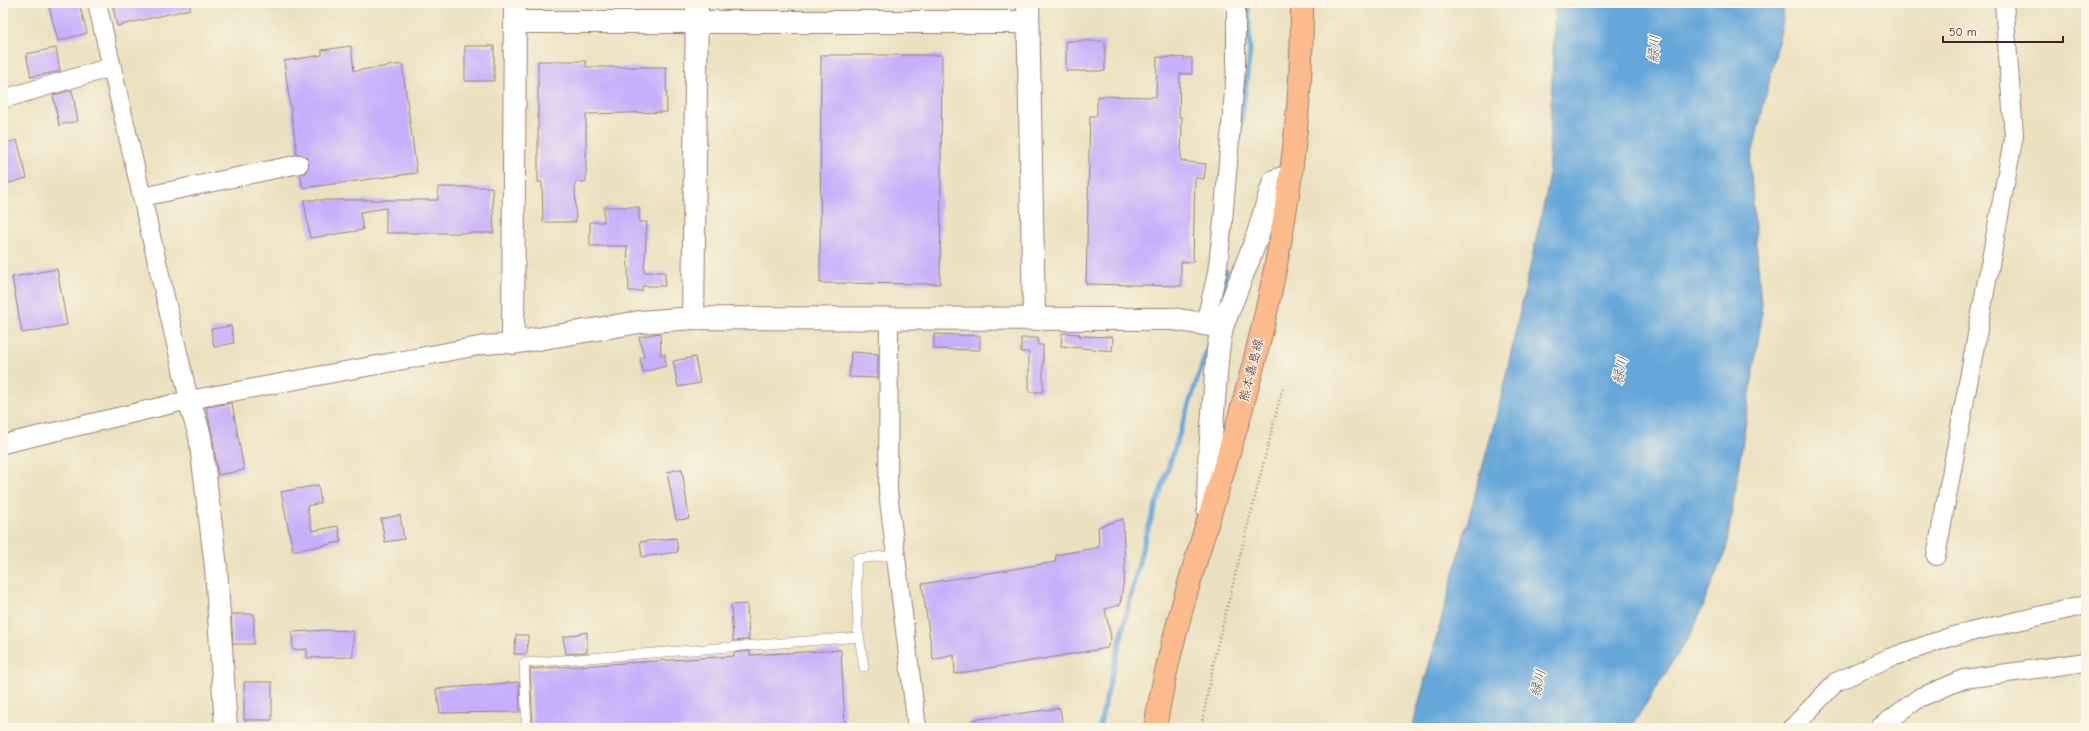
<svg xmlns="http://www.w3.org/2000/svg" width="2089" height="731" viewBox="0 0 2089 731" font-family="'Comic Neue','Klee One',sans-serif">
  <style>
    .water { fill: #66a7da; stroke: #586382 }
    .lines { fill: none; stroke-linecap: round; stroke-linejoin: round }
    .stream { stroke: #66a7da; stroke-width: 5 }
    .building { fill: #c6affb }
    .service-casing { stroke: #9a8076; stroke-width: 10 }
    .minor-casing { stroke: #9a8076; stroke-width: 20 }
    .tertiary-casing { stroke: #9a8076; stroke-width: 24 }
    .primary-casing { stroke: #9a8076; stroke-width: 24 }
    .path { stroke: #9a8076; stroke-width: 2.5; stroke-dasharray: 1 3; stroke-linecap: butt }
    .service { stroke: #fff; stroke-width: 9 }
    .minor { stroke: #fff; stroke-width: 18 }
    .tertiary { stroke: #fff; stroke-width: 22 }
    .primary { stroke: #fbbb8d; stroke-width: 22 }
    .labels { text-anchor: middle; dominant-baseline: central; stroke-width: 3; stroke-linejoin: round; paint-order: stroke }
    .street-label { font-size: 13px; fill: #4a1f2b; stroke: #fcf5e5 }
    .water-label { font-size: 14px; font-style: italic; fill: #555571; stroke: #fcf5e5 }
  </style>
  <rect width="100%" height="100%" fill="#fcf5e5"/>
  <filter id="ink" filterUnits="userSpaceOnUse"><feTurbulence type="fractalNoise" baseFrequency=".025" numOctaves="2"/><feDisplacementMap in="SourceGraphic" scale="8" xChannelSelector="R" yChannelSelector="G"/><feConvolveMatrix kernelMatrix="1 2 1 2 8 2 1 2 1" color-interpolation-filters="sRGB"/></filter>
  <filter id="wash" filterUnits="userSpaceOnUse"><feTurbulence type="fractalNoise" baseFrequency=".012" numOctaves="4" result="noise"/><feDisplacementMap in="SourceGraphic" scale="16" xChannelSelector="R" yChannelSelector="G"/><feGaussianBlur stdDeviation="0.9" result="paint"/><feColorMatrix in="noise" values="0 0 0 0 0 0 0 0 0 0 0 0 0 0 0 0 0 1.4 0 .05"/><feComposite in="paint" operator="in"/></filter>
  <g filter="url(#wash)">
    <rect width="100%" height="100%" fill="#ebe1c0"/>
    <path class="water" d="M1555 3H1784L1782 26 1750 164 1762 316 1726 550 1692 632 1635 721 1633 728H1412L1500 402 1548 185Z"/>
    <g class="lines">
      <path class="stream" d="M1238 143 1250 53 1248 3
        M1223 296 1226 271
        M1099 728 1145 538 1209 344"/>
    </g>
    <g id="blocks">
      <path class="building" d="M48 3H79L87 33 58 41Z
        M112 3H190V9L117 26Z
        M1066 41H1105V71H1066Z
        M351 46 354 71 402 64 417 173 303 188 300 174 306 172 309 162 307 157 297 154 284 61 322 55V50Z
        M465 46H494V81H465Z
        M56 48 60 71 31 77 26 54Z
        M821 55H942L940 284 820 283Z
        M1157 57 1192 58V74H1180L1179 117H1182L1181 161 1206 164 1204 179 1195 178 1193 262H1181V286L1086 284 1090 116H1097V96L1156 97Z
        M538 61H586V67H666L667 112 586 114V182H575L576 222H543L542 182H538Z
        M72 90 78 121 59 125 53 95Z
        M17 140 27 178 3 185V144Z
        M438 187H492L494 233H386V208L360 212 363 230 310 238 304 200H438Z
        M604 207H639V222H647L644 272H665V286H642V291H629L627 246H590V222H604Z
        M57 269 67 325 22 333 12 277Z
        M231 326 234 343 214 347 211 329Z
        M660 333 661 355 665 354 666 366 643 372 640 358 644 357 639 337Z
        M1062 333 1080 334 1079 336 1113 337 1112 351 1061 346Z
        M934 334 980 336V350L934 349Z
        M1021 338H1038V345H1043V392H1029V352H1021Z
        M851 352 878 354V378L849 377Z
        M695 357 700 383 678 387 673 361Z
        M232 403 244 470 218 475 212 434 206 407Z
        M682 469 689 519 676 520 667 472Z
        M318 485 321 503 307 506 312 531 338 526 341 542 293 551 281 492Z
        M400 515 404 539 385 542 381 519Z
        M1123 519 1125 573 1120 605 1105 609 1111 638 1107 648 955 674 954 655 933 660 922 584 1055 562 1056 555 1099 547 1098 527Z
        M676 538 678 552 642 557 640 542Z
        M747 604 749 640 733 641 731 605Z
        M231 614H254V644H233Z
        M328 630 353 631V657L307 658V649L293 650 292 632Z
        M587 632V652L566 654 563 637Z
        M516 635H528L527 654H514Z
        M841 650 845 728H533L530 669 734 656V653L750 651V655Z
        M244 682H272V720H244Z
        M519 682 520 712 440 713 436 689Z
        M1060 708 1063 728H972L971 720Z"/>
    </g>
  </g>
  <g filter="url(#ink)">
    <use href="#blocks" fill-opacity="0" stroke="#9a8076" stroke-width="1"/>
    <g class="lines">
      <g class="service-casing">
        <path id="service" d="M864 667 858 630 856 559 895 555
          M527 728 524 663 859 637"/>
      </g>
      <g class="minor-casing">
        <path id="minor" d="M97 3 189 400
          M3 99 112 67
          M142 197 299 164
          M889 318 888 492 917 728
          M1205 324 1217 273 1223 221 1236 67V3
          M3 444 189 400 484 345 513 343
          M1936 556 2014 135 2004 3
          M1792 728 1836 682 1889 658 1953 636 2086 605
          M1879 728 1919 698 1964 679 2086 662"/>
      </g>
      <g class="tertiary-casing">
        <path id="tertiary" d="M515 3 513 343 640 322 693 318 1173 319 1222 327
          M1028 3 1034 319
          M515 22H1028
          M693 318 697 3
          M189 400 200 436 216 567 226 728
          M1208 510 1209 463 1218 350 1222 327 1256 240 1274 181 1291 175"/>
      </g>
      <g class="primary-casing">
        <path id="primary" d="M1155 728C1173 617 1213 512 1243 404 1279 274 1303 138 1302 3"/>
      </g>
      <path class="path" d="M1201 728 1215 655 1283 386"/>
      <use href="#service" class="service"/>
      <use href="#minor" class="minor"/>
      <use href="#tertiary" class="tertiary"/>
      <use href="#primary" class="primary"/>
    </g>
  </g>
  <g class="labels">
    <g class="street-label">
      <text transform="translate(1251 370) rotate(-76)">熊本嘉島線</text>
    </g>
    <g class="water-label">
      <text transform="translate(1654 49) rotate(-86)">緑川</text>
      <text transform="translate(1620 370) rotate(-78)">緑川</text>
      <text transform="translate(1538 683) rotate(-77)">緑川</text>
    </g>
  </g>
  <rect width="2089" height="731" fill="none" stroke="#fcf5e5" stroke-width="16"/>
  <path d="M1943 36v6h120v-6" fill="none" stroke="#4a1f2b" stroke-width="2"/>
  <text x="1949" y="36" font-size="12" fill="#4a1f2b" stroke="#fcf5e5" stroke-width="3" paint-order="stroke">50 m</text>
</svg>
